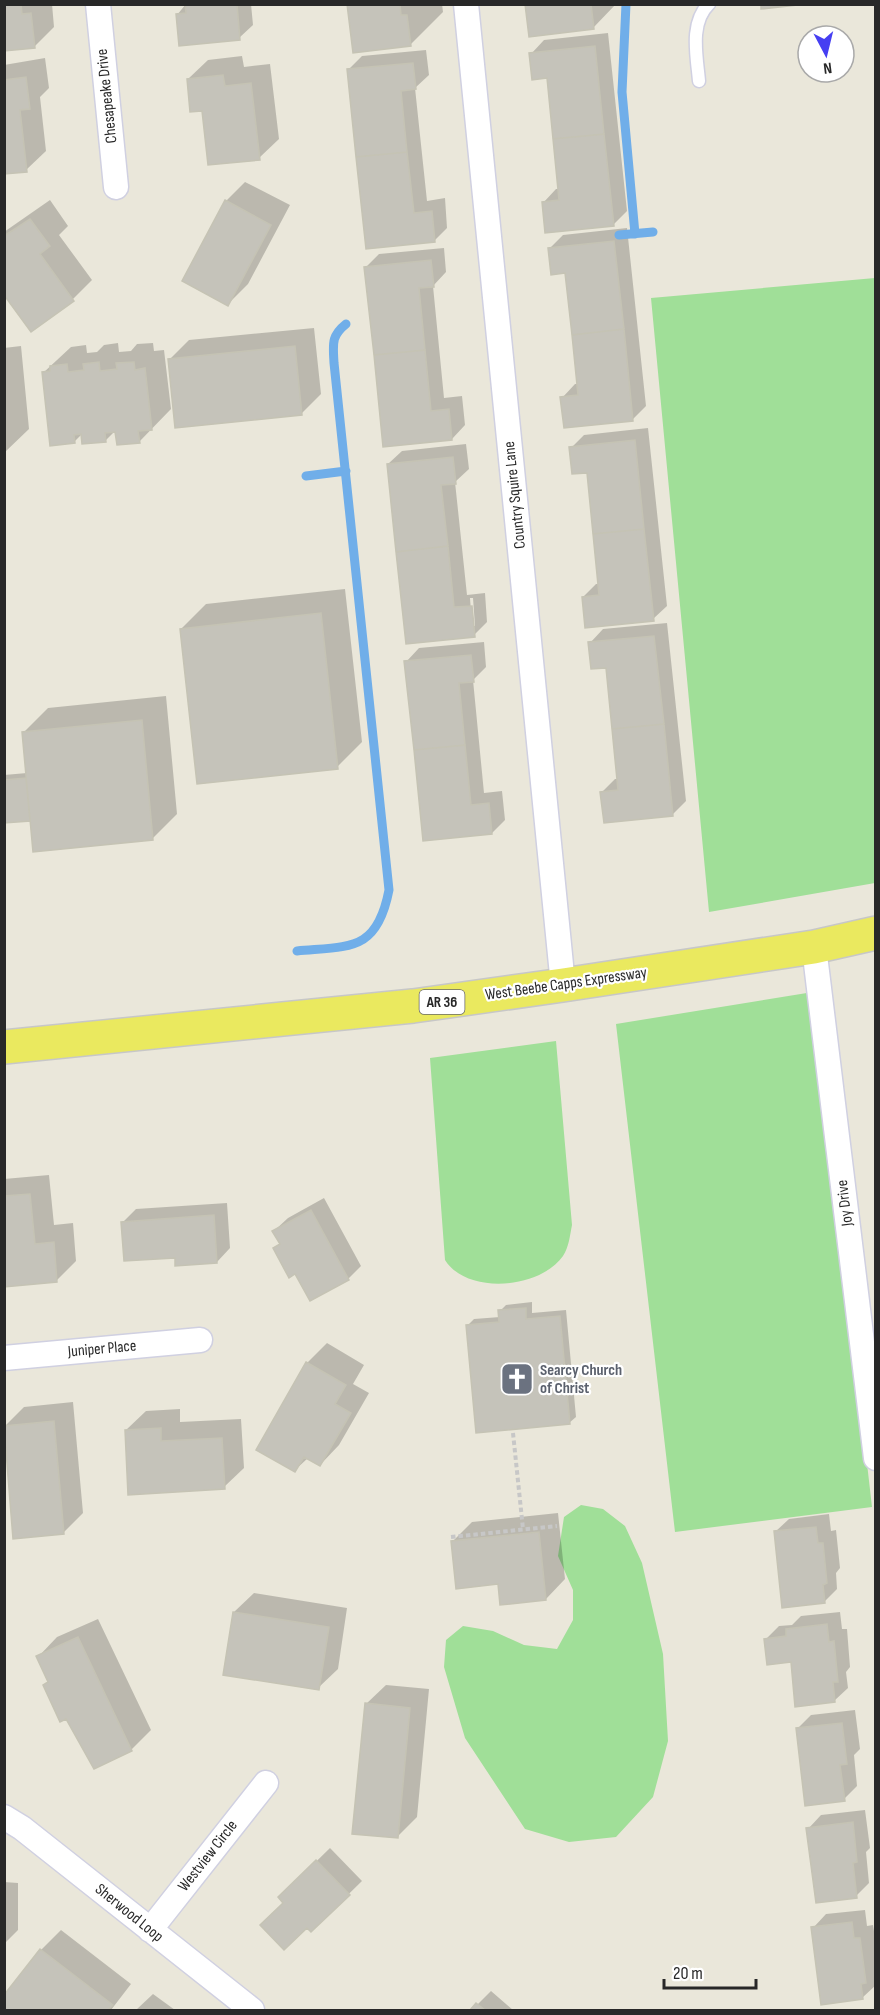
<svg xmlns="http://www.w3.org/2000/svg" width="880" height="2015" viewBox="0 0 880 2015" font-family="'Sofia Sans Condensed',sans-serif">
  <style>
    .green { fill: #a0df98 }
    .shadow { fill: #0003; fill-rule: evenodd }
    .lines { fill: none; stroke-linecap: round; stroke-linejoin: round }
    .stream { stroke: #70aee9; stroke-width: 9 }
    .building { fill: #c5c3ba; stroke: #c5c3b4; stroke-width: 1.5 }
    .lane-casing { stroke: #d0d0e1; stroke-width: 15 }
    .street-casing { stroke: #d0d0e1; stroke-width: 27 }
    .primary-casing { stroke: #c7c7c7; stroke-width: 36 }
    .path { stroke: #c7c7c7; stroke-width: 4; stroke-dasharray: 4.5 3; stroke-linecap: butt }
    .lane { stroke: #fff; stroke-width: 12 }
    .street { stroke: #fff; stroke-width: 24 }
    .primary { stroke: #eae95f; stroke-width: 33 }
    .labels { text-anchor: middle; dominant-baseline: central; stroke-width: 4.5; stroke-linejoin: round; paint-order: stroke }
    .shield { fill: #fff; stroke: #686868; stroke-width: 1.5 }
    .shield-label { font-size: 15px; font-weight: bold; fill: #282828 }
    .street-label { font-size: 16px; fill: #282828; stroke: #fff }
    .worship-label { font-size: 16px; font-weight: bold; fill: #5b616d; stroke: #fff; text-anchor: start }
  </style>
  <rect width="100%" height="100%" fill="#eae7da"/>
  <path class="green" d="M875 278V883L709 912 651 298Z
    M813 992 872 1507 675 1532 616 1024Z
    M556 1041 572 1225C570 1235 569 1247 563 1256 540 1289 467 1295 445 1260L430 1058Z
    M581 1505 603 1509 625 1526 642 1563 663 1654 668 1741 653 1797 616 1837 569 1842 525 1829 465 1738 444 1667 446 1640 463 1626 493 1631 524 1645 557 1649 573 1620V1590L558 1556 564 1517Z"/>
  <path class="shadow" d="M4 4H52L54 27 34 47Z
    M186 4H251L253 25 239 38 177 15Z
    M349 4H442L443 12 410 45Z
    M527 4H616L593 28Z
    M608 33 627 211 613 225 543 203 556 189H560L548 76 531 54 544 40Z
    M426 50 429 75 415 88 427 201 445 198 447 228 434 241 367 248 348 70 362 56Z
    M242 56 244 67 270 64 279 139 259 158 203 109 188 79 208 60Z
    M45 58 49 88 40 97 46 151 26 170 4 173V65Z
    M245 182 290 205 248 284 228 304 226 201Z
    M50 200 68 226 59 235 92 280 73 299 4 292V232Z
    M627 228 646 406 633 419 562 398 575 384H579L567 271 550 248 563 235Z
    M444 248 446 272 433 286 444 398 462 396 465 425 452 439 385 445 366 267 379 254Z
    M314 328 321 394 301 414 170 359 189 340Z
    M118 343 119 352 131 351 137 344 153 343 154 351 164 350 171 409 139 442 117 429 105 441 82 434 74 442 43 373 71 347 86 345 87 353 97 352 104 345Z
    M21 346 29 429 4 453V348Z
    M648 428 667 606 653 619 583 597 596 584H600L588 471 571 448 584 435Z
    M466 444 469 469 455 482 467 595 485 593 487 622 474 635 407 642 388 464 402 451ZM470 598H473L475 626H472Z
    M345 589 362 742 337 767 181 629 206 604Z
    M667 623 686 801 673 814 602 792 615 779H619L607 666 590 643 603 629Z
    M484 642 486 667 473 680 484 793 502 791 505 820 492 833 425 840 406 662 419 648Z
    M166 696 177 814 152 839 32 817 30 819 4 822V775L27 773 24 732 48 708Z
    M49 1175 54 1225 73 1223 76 1261 57 1280 4 1285V1179Z
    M324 1198 361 1266 348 1279 296 1272 274 1249 281 1242 274 1231 288 1218Z
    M227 1203 230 1248 217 1262 176 1256 123 1222 136 1209Z
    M532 1302V1313L566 1310 576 1417 569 1423 468 1325 474 1319 500 1317V1311L506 1305Z
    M327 1343 364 1365 353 1384 369 1393 339 1445 320 1465 308 1458 295 1470 307 1363Z
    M73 1402 83 1513 63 1533 5 1426 24 1407Z
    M180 1409V1422L241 1419 244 1468 224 1487 126 1430 146 1411Z
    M558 1513 565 1579 546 1599 499 1583 452 1542 472 1522Z
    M829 1514 831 1531 836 1530 840 1568 836 1573 837 1589 824 1602 775 1532 789 1519Z
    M254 1593 347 1608 338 1669 318 1688 234 1612Z
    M840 1612 842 1629H847L850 1667 846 1672 848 1688 834 1701 792 1660 765 1640 779 1626 792 1625 801 1616Z
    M98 1619 151 1730 131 1750 67 1717 45 1685 49 1681 38 1657 57 1637Z
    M386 1685 429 1689 417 1817 397 1837 366 1704Z
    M855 1710 860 1749 854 1755 857 1786 844 1799 797 1729 811 1715Z
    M865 1810 870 1848 866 1852 869 1883 856 1896 808 1829 821 1815Z
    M330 1848 362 1881 312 1930 280 1897Z
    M4 1882 18 1883V1930L4 1944Z
    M865 1910 867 1926 873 1925 876 1943V1985L862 1998 813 1928 826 1914Z
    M61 1930 131 1984 111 2010H4V1997L41 1950Z
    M491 1991 513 2010H472Z
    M153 1994 175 2010H136Z"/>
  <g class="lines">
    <path class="stream" d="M626 4 622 92 635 234
      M619 235 653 232
      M306 476 346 471
      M297 951C350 946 377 952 389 890L334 363C333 344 331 336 346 324"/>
  </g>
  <path class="building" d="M4 4H21L22 14 31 13 35 48 4 51Z
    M185 4H237L240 40 179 46 176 14 186 13Z
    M347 4H400L401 15H407L411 46 353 53Z
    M525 4H591L594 29 529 37Z
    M761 4H797V5L761 9Z
    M595 46 604 134 553 139 547 78 532 80 529 53Z
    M413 63 416 89 401 91 407 152 356 157 347 69Z
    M223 75 225 86 251 83 260 160 208 165 202 111 190 112 187 79Z
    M26 77 30 109 20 110 27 172 4 174V80Z
    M604 134 614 226 545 233 542 202 559 200 553 139Z
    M407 152 414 213 432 211 435 242 366 249 356 157Z
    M225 200 271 225 228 306 182 281Z
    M30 219 50 246 40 254 74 301 31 332 4 295V236Z
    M614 241 624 329 572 335 565 273 551 275 548 248Z
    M431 260 434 287 419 288 425 350 374 355 364 267Z
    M624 329 633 421 564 428 560 397 578 395 572 335Z
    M295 346 302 415 175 428 168 359Z
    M425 350 431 411 449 409 452 440 383 447 374 355Z
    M99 362 100 371 117 369 116 363 134 362 135 370 145 368 152 430 138 431 140 443 117 445 115 432 105 433 106 442 82 444 81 434 74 435 75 443 50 446 42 372 50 371V366L67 364 68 372 84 370 83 364Z
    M635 440 644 529 593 534 587 473 572 474 569 447Z
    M453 457 456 484 441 485 448 546 396 552 387 464Z
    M644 529 654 621 585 628 582 597 599 595 593 534Z
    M448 546 454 607 472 606 475 637 406 644 396 552Z
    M321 613 338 769 197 784 180 629Z
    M654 636 664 724 612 729 606 668 591 669 588 642Z
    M471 655 474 682 459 683 465 745 414 750 404 661Z
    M142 720 153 840 33 852 22 732Z
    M664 724 673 816 604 823 600 792 618 790 612 729Z
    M465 745 471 805 489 803 492 834 423 841 414 750Z
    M26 778 30 821 4 823V780Z
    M30 1194 35 1244 54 1242 57 1282 4 1287V1196Z
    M311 1210 349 1280 310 1301 295 1274 289 1278 273 1248 280 1244 272 1231Z
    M214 1215 217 1263 175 1266V1258L124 1261 121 1222Z
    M526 1308V1319L560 1316 570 1424 476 1433 466 1325 499 1322 498 1310Z
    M306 1362 346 1385 335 1404 351 1413 320 1466 304 1457 295 1472 256 1450Z
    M54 1421 64 1534 13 1539 4 1426Z
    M161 1428V1441L222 1438 225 1489 128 1495 125 1430Z
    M816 1527 818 1543H823L827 1583 823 1585 825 1603 782 1608 774 1531Z
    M539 1532 546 1600 500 1605 498 1584 456 1589 451 1541Z
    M233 1612 329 1627 319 1690 223 1675Z
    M827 1624 829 1642 834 1641 838 1682H833L835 1702 795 1707 791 1662 767 1665 764 1639 786 1636V1629Z
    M78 1637 132 1751 94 1769 66 1719 60 1722 43 1685 48 1682 36 1656Z
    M365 1703 410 1708 398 1838 352 1834Z
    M842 1723 847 1764 840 1765 845 1801 805 1806 796 1728Z
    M853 1822 857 1862 853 1863 857 1898 816 1903 806 1828Z
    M316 1860 350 1895 311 1932 307 1928 284 1950 260 1925 283 1903 278 1897Z
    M852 1922 854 1938H860L866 1983 861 1984 863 1999 821 2005 811 1927Z
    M40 1949 113 2005 108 2010H4V1995Z
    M476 2003 485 2010H470Z"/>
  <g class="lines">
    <g class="lane-casing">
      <path id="lane" d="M699 81C697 57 689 23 709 4"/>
    </g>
    <g class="street-casing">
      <path id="street" d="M98 4 116 187
        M466 4 563 985
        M814 947 876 1458
        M4 1358 200 1340
        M4 1817 22 1828 252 2010
        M150 1930 266 1783"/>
    </g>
    <g class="primary-casing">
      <path id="primary" d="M4 1047 413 1006 563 985 814 947 876 933"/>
    </g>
    <path class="path" d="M513 1433 523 1529
      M451 1537 557 1526"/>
    <use href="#lane" class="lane"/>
    <use href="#street" class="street"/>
    <use href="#primary" class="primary"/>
  </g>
  <defs>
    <g id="church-square" transform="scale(1.725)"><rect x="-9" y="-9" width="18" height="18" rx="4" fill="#6b7280" stroke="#fff"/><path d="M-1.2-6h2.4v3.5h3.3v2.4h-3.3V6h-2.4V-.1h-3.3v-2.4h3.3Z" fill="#fff"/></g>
  </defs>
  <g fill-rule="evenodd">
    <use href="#church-square" x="517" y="1379"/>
  </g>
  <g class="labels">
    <rect class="shield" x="419.5" y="990" width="45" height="24" rx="4.5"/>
    <g class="shield-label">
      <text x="442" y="1002">AR 36</text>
    </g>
    <g class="street-label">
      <text transform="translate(107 96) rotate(-96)">Chesapeake Drive</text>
      <text transform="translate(515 495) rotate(-96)">Country Squire Lane</text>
      <text transform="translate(566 984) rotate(-8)">West Beebe Capps Expressway</text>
      <text transform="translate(845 1203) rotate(-97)">Joy Drive</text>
      <text transform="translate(102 1349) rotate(-5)">Juniper Place</text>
      <text transform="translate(208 1856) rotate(-52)">Westview Circle</text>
      <text transform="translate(129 1913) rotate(39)">Sherwood Loop</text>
    </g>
    <g class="worship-label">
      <text x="540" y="1370">Searcy Church<tspan x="540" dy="18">of Christ</tspan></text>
    </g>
  </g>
  <rect width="880" height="2015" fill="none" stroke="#282828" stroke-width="12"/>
  <g transform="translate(826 54) rotate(173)"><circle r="28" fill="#ffffff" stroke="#a9a9a9" stroke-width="1.5"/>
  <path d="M0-4.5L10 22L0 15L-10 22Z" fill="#463ff2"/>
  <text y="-9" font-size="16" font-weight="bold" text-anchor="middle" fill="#282828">N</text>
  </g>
  <path d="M664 1979v9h92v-9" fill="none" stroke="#282828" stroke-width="3"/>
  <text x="673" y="1979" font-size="18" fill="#282828" stroke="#ffffff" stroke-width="4.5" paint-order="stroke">20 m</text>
</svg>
